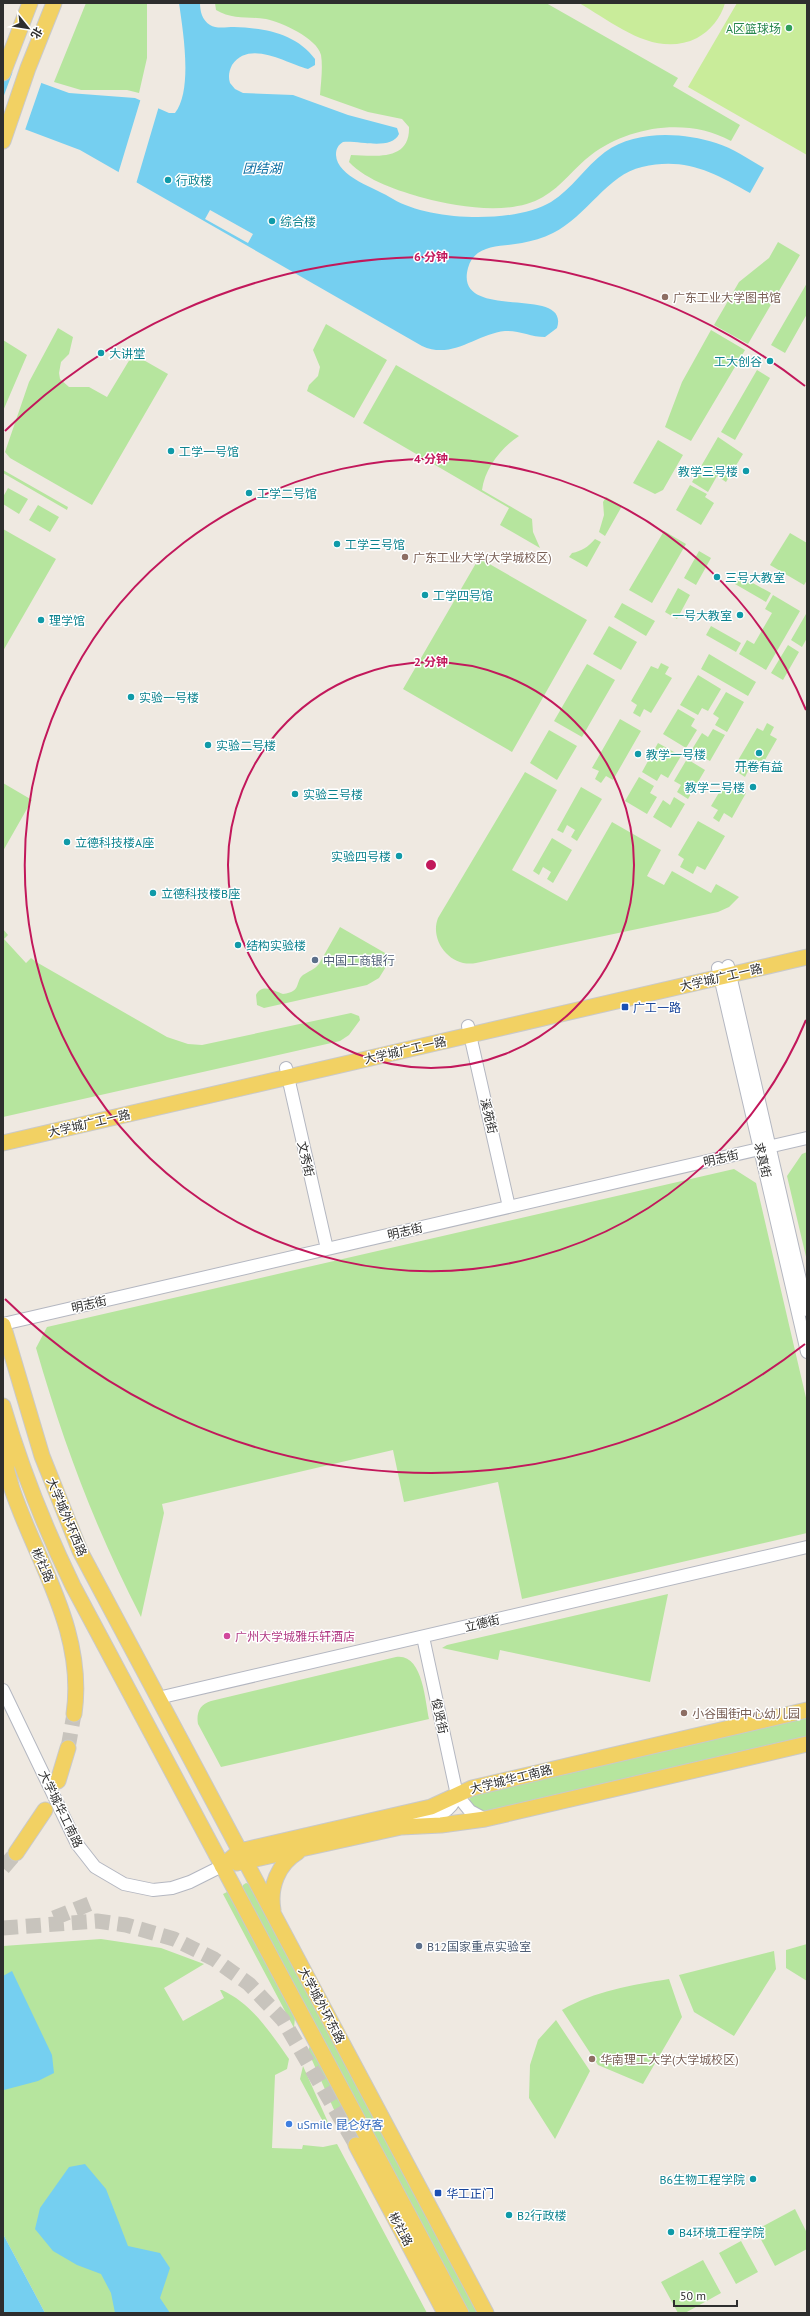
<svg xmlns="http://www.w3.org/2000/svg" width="810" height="2316" viewBox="0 0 810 2316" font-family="'PT Sans','Noto Sans SC',sans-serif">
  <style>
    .green { fill: #b6e59e }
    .pitch { fill: #c9ec9a }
    .water { fill: #75cff0 }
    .pier { fill: #efe9e1 }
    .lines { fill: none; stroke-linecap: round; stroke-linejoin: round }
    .major-tunnel { stroke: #c8c4bd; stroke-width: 15; stroke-dasharray: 15 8; stroke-linecap: butt }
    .minor-casing { stroke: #b4b7c1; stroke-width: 14 }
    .major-casing { stroke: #c9c9c9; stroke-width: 17 }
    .minor { stroke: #fff; stroke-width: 12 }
    .major { stroke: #f2d163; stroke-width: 15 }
    .ring { fill: none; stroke: #c2185b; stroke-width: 2 }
    .leisure-dot { fill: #2e9e5b; stroke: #fff; stroke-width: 1.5 }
    .culture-dot { fill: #0f9aa8; stroke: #fff; stroke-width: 1.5 }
    .education-dot { fill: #8d6e63; stroke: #fff; stroke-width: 1.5 }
    .service-dot { fill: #5c6f8a; stroke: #fff; stroke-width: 1.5 }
    .transit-dot { fill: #1a4fb4; stroke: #fff; stroke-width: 1.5 }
    .hotel-dot { fill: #d1479c; stroke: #fff; stroke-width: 1.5 }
    .shop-dot { fill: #3f7fe0; stroke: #fff; stroke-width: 1.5 }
    .labels { text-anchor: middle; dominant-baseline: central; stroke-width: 3; stroke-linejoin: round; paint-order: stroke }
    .leisure-label { font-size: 12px; fill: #27864d; stroke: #fff; text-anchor: end }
    .culture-label { font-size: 12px; fill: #0d838f; stroke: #fff; text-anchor: start }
    .education-label { font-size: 12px; fill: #785e54; stroke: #fff; text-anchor: start }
    .service-label { font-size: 12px; fill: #4e5e75; stroke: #fff; text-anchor: start }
    .street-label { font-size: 12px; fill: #2e2e2e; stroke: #fff }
    .transit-label { font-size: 12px; fill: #164399; stroke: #fff; text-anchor: start }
    .hotel-label { font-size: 12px; fill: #b23c85; stroke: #fff; text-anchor: start }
    .shop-label { font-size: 12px; fill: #366cbe; stroke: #fff; text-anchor: start }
    .water-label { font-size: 13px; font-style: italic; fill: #0d6fa3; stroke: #fff }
    .centre { fill: #c2185b; stroke: #fff; stroke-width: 2 }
    .ring-label { font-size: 12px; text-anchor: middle; font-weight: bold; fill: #c2185b; stroke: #fff; stroke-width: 3; stroke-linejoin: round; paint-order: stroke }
  </style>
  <rect width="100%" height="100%" fill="#efe9e1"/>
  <path class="green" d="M86 3H147V58L139 93 127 90H81L54 82Z
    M215 3H546L678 78 673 86 740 125 731 141C688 117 629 126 591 155 574 168 562 186 543 197 511 216 458 207 424 198 399 191 367 181 349 162L351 155C376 156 410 161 409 127L402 119 368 112 320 95C321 82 323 67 321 55 317 38 281 22 266 19 249 16 232 20 216 10Z
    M778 242 800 255 748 344 714 325 739 282 769 258Z
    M807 283V314L785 353 771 345Z
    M326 324 387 360 354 418 307 391 309 385 318 376 320 367 313 350Z
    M58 328 73 337 69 354 61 362 59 373 60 379 69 387H89L107 397 133 354 168 374 92 505 10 458 5 452 29 382Z
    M711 330 745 350 691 441 665 427 682 382Z
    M3 340 27 355 3 411Z
    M396 365 519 436C501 448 485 468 482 490L532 519 533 532 540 548 500 525 509 508 363 423Z
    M757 370 770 378 735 440 721 432Z
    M718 437 743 454 726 482 717 476 708 492 692 482Z
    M658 440 683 455 663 490 655 494 633 483Z
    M3 470 68 507 67 510 3 473Z
    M690 485 707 494 705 497 714 503 701 525 676 510Z
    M8 488 28 499 19 514 3 504V497Z
    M606 497 622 506 605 536 599 532 604 515 603 502Z
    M38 505 59 517 50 532 29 520Z
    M3 529 56 559 3 651Z
    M664 531 686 544 652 603 629 590Z
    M790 533 807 543V580L804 585 770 565Z
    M595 539 601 542 587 567 569 557 572 553C582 551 588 547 595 539Z
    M699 551 711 558 696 585 684 578Z
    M479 558 587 620 512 752 403 689Z
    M740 576 771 593 766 602 735 584Z
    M678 588 690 595 677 619 665 612Z
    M773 595 800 611 766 670 739 654 747 640 754 644 772 613 765 609Z
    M622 603 655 621 646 636 614 617Z
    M806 614 807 638 802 647 791 640Z
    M609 626 637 642 621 670 593 654Z
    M711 626 741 643 736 652 706 635Z
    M788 645 799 652 783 680 771 673Z
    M709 654 756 682 748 696 701 669Z
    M661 663 669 667 665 674 672 678 651 713 644 709 640 717 633 713 637 705 631 701 651 666 658 669Z
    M587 664 615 680 582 737 554 721Z
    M698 675 721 689 708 711 702 708 698 715 680 705Z
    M726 692 744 702 727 732 715 725 719 718 713 714Z
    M678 709 695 719 691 726 697 730 686 748 663 734Z
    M620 719 641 731 613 780 606 776 601 783 595 779 599 771 592 768Z
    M767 723 774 727 770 735 777 739 757 774 749 769 745 777 739 773 743 766 737 762 757 728 763 731Z
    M713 729 725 735 710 761 691 751 702 733 708 737Z
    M549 730 577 746 557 780 530 763Z
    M658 743 681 756 668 778 661 774 657 781 642 772Z
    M687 759 705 770 688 799 677 792 681 785 674 781Z
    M525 772 557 790 512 870 567 901 612 822 661 850 647 876 664 885 672 871 711 893 716 884 739 897 729 907 718 912 476 963C451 968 429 941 438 918Z
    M639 777 654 786 650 793 657 797 647 814 625 801Z
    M726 781 746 793 732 818 724 813 719 822 713 818 718 810 711 806Z
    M3 783 32 800 3 851Z
    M581 787 602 799 577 841 571 837 575 830 567 825 563 833 557 830Z
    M674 797 685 804 671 828 653 817 663 800 670 805Z
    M698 821 725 836 705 870 697 866 693 874 680 867 684 859 678 855Z
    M552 838 572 850 553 883 547 879 551 872 543 867 539 875 533 871Z
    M340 927 392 957 379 978 367 985 264 1008 257 1005 256 995C262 983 274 991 283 994 302 992 295 981 303 975 309 971 314 970 319 964Z
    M3 929 8 935 4 939 26 963 31 958 38 963 167 1037 188 1044 202 1045 351 1013 359 1016 360 1020 349 1035 340 1041 3 1117Z
    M807 1152V1261L787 1176 802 1154Z
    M734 1169 756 1183 807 1402V1533L522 1599 498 1482 404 1502 393 1450 162 1504 164 1513 141 1617C95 1528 64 1445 36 1348L47 1327Z
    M668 1594 650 1682 500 1650 498 1660 442 1648 447 1645Z
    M396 1657C423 1653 425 1701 429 1719L221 1767 198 1724C196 1713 200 1704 211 1701Z
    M807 1713V1741L489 1812 477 1810 469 1801 472 1794Z
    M246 1883 249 1884 478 2313H469L243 1888V1885Z
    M229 1891 295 2017 294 2028 223 1894Z
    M101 1939 161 1948 204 1964 164 1988 183 2021 224 1998 220 1990H222C252 2004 270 2032 289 2059L287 2069 275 2075 272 2148 302 2149 303 2145 323 2147 337 2144 427 2313H45L3 2234V1946Z
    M807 1944V1981L786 1968V1950Z
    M774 1951 776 1969 734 2036 694 2012 679 1975Z
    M669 1979 682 2017 643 2084 598 2065 562 2010C595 1991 631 1985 669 1979Z
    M556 2020 590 2071 555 2139 529 2098 530 2065 538 2040Z
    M310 2046 354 2128 353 2130H343L308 2051Z
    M303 2066 331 2129H327L300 2079Z
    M795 2209 807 2233V2249L775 2266 756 2230Z
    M741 2241 758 2272 736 2284 719 2253Z
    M703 2260 721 2293 685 2313H678L661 2282Z"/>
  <path class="pitch" d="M579 3H725C721 18 710 31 697 38 655 59 614 23 579 3Z
    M737 3H807V155L688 87Z"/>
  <path class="water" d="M179 3H200C200 11 202 20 210 25 216 29 226 27 234 27 264 28 296 33 315 59V65L308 69C287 64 250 39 232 65 229 71 228 77 230 83L235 89 243 93 293 95 348 115 397 128 399 134C391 151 358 140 343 142 338 145 336 149 336 155 337 177 376 188 393 199 430 221 514 224 551 202 572 189 585 167 605 152 635 130 682 132 716 143 733 148 748 159 764 168L750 193C713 172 685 157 642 167 608 174 586 217 553 233 543 238 532 241 522 243 502 247 475 243 468 268 453 324 571 283 557 328L545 337C531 337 519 330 505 331 476 334 453 360 422 346L80 150 3 121V69L69 93 135 98 169 113H175C193 90 183 31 179 3Z
    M12 1971 52 2055 54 2073 38 2081 4 2090 3 1976Z
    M85 2164 106 2189 128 2246 160 2253 170 2268 160 2298 170 2313H115L111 2293 101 2274 77 2265 53 2251 35 2229 40 2208 69 2167Z
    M3 2234 45 2313H3Z"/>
  <path class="pier" d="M13 71 42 81 25 130 3 123V98Z
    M141 98 159 106 136 184 118 174Z
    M210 210 253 234 248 243 205 219Z"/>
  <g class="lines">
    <path class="major-tunnel" d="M68 1748 74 1714
      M3 1868 16 1853
      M54 1918 94 1902
      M3 1928 97 1921 126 1925 174 1939 214 1959 249 1984 283 2020 356 2145"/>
    <g class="minor-casing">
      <path id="minor" d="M728 966 807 1310
        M718 968 807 1352
        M468 1026 509 1207
        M286 1068 327 1249
        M3 1324 807 1138
        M423 1637 457 1795 470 1811 485 1819
        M3 1690 77 1844 95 1867 124 1884 153 1890 172 1888 190 1882 222 1866
        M158 1698 807 1547
        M416 1823C433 1818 451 1814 457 1795"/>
    </g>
    <g class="major-casing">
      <path id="major" d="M3 73 30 3
        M3 141 28 68 54 3
        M3 1143 807 957
        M3 1325 42 1456 80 1551 486 2313
        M3 1406C21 1468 45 1528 73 1586L461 2313
        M6 1429 7 1471 12 1489C37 1563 86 1631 74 1714
        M58 1781 68 1748
        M16 1853 45 1810
        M237 1863 401 1827 441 1825 485 1819 807 1744
        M222 1866 240 1851 431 1807 472 1788 807 1710
        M273 1910C269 1887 278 1864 298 1852
        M356 2145 445 2313"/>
    </g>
    <use href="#minor" class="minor"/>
    <use href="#major" class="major"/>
  </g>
  <g class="ring">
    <circle cx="431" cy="865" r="203"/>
    <path d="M806 1020A406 406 0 1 1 806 710"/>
    <path d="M805 1344A608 608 0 0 1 5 1299M5 431A608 608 0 0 1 805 386"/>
  </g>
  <circle class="leisure-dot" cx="789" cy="28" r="4"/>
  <g class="culture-dot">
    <circle cx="168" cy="180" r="4"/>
    <circle cx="272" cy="221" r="4"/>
    <circle cx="101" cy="353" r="4"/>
    <circle cx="770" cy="361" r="4"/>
    <circle cx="171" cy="451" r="4"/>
    <circle cx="746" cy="471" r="4"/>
    <circle cx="249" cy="493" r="4"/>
    <circle cx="337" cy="544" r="4"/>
    <circle cx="717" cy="577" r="4"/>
    <circle cx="425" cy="595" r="4"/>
    <circle cx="740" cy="615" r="4"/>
    <circle cx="41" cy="620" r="4"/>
    <circle cx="131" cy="697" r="4"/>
    <circle cx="208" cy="745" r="4"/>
    <circle cx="759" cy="753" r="4"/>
    <circle cx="638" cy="754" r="4"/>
    <circle cx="753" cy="787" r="4"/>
    <circle cx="295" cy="794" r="4"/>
    <circle cx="67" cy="842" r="4"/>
    <circle cx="399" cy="856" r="4"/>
    <circle cx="153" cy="893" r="4"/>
    <circle cx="238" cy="945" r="4"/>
    <circle cx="753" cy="2179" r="4"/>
    <circle cx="509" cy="2215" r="4"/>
    <circle cx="671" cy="2232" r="4"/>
  </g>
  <g class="education-dot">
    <circle cx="665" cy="297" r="4"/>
    <circle cx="405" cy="557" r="4"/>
    <circle cx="684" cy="1713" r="4"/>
    <circle cx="592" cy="2059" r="4"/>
  </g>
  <g class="service-dot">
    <circle cx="315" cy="960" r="4"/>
    <circle cx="419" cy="1946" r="4"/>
  </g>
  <g class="transit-dot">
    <rect x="621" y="1003" width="8" height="8" rx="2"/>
    <rect x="434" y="2189" width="8" height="8" rx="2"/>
  </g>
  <circle class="hotel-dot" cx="227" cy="1636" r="4"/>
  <circle class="shop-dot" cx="289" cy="2124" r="4"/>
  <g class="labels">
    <g class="leisure-label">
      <text x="781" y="28">A区篮球场</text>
    </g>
    <g class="culture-label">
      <text x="176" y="180">行政楼</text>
      <text x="280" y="221">综合楼</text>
      <text x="109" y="353">大讲堂</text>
      <text x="762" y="361" text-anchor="end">工大创谷</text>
      <text x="179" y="451">工学一号馆</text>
      <text x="738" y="471" text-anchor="end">教学三号楼</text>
      <text x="257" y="493">工学二号馆</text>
      <text x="345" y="544">工学三号馆</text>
      <text x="725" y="577">三号大教室</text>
      <text x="433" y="595">工学四号馆</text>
      <text x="732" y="615" text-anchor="end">一号大教室</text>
      <text x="49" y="620">理学馆</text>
      <text x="139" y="697">实验一号楼</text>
      <text x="216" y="745">实验二号楼</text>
      <text x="646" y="754">教学一号楼</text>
      <text x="759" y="766" text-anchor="middle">开卷有益</text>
      <text x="745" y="787" text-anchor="end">教学二号楼</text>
      <text x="303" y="794">实验三号楼</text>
      <text x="75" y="842">立德科技楼A座</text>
      <text x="391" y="856" text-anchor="end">实验四号楼</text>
      <text x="161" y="893">立德科技楼B座</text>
      <text x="246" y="945">结构实验楼</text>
      <text x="745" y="2179" text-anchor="end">B6生物工程学院</text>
      <text x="517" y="2215">B2行政楼</text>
      <text x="679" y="2232">B4环境工程学院</text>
    </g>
    <g class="education-label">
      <text x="673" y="297">广东工业大学图书馆</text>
      <text x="413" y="557">广东工业大学(大学城校区)</text>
      <text x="692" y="1713">小谷围街中心幼儿园</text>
      <text x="600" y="2059">华南理工大学(大学城校区)</text>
    </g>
    <g class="service-label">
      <text x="323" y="960">中国工商银行</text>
      <text x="427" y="1946">B12国家重点实验室</text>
    </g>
    <g class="street-label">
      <text transform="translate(721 977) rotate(-13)">大学城广工一路</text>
      <text transform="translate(405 1050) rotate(-13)">大学城广工一路</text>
      <text transform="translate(489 1116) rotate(77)">溪苑街</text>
      <text transform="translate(89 1123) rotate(-13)">大学城广工一路</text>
      <text transform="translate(721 1158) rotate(-13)">明志街</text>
      <text transform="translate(306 1159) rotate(77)">文秀街</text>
      <text transform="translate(763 1160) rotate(77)">求真街</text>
      <text transform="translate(405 1231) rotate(-13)">明志街</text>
      <text transform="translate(89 1304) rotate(-13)">明志街</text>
      <text transform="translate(67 1517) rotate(67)">大学城外环西路</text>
      <text transform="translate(43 1565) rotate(66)">彬社路</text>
      <text transform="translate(482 1623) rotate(-13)">立德街</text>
      <text transform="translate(440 1716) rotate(78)">俊贤街</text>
      <text transform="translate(511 1779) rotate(-14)">大学城华工南路</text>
      <text transform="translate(61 1809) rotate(64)">大学城华工南路</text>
      <text transform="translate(322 2005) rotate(62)">大学城外环东路</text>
      <text transform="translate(401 2229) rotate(62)">彬社路</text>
    </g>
    <g class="transit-label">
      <text x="633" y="1007">广工一路</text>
      <text x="446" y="2193">华工正门</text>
    </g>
    <g class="hotel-label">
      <text x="235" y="1636">广州大学城雅乐轩酒店</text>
    </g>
    <g class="shop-label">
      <text x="297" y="2124">uSmile 昆仑好客</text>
    </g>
    <g class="water-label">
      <text x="262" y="168">团结湖</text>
    </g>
  </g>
  <circle cx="431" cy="865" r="6" class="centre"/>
  <g class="ring-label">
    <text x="431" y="261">6 分钟</text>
    <text x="431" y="463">4 分钟</text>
    <text x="431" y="666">2 分钟</text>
  </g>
  <rect width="810" height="2316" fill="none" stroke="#2e2e2e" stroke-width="8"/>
  <g transform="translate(28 28) rotate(120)" stroke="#ffffff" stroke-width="3" paint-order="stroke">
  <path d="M0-3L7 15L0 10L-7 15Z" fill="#2e2e2e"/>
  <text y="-6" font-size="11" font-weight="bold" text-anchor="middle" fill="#2e2e2e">北</text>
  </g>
  <path d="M674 2300v6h63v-6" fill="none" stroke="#2e2e2e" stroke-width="2"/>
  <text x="680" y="2300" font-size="12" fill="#2e2e2e" stroke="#ffffff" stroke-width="3" paint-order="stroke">50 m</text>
</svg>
